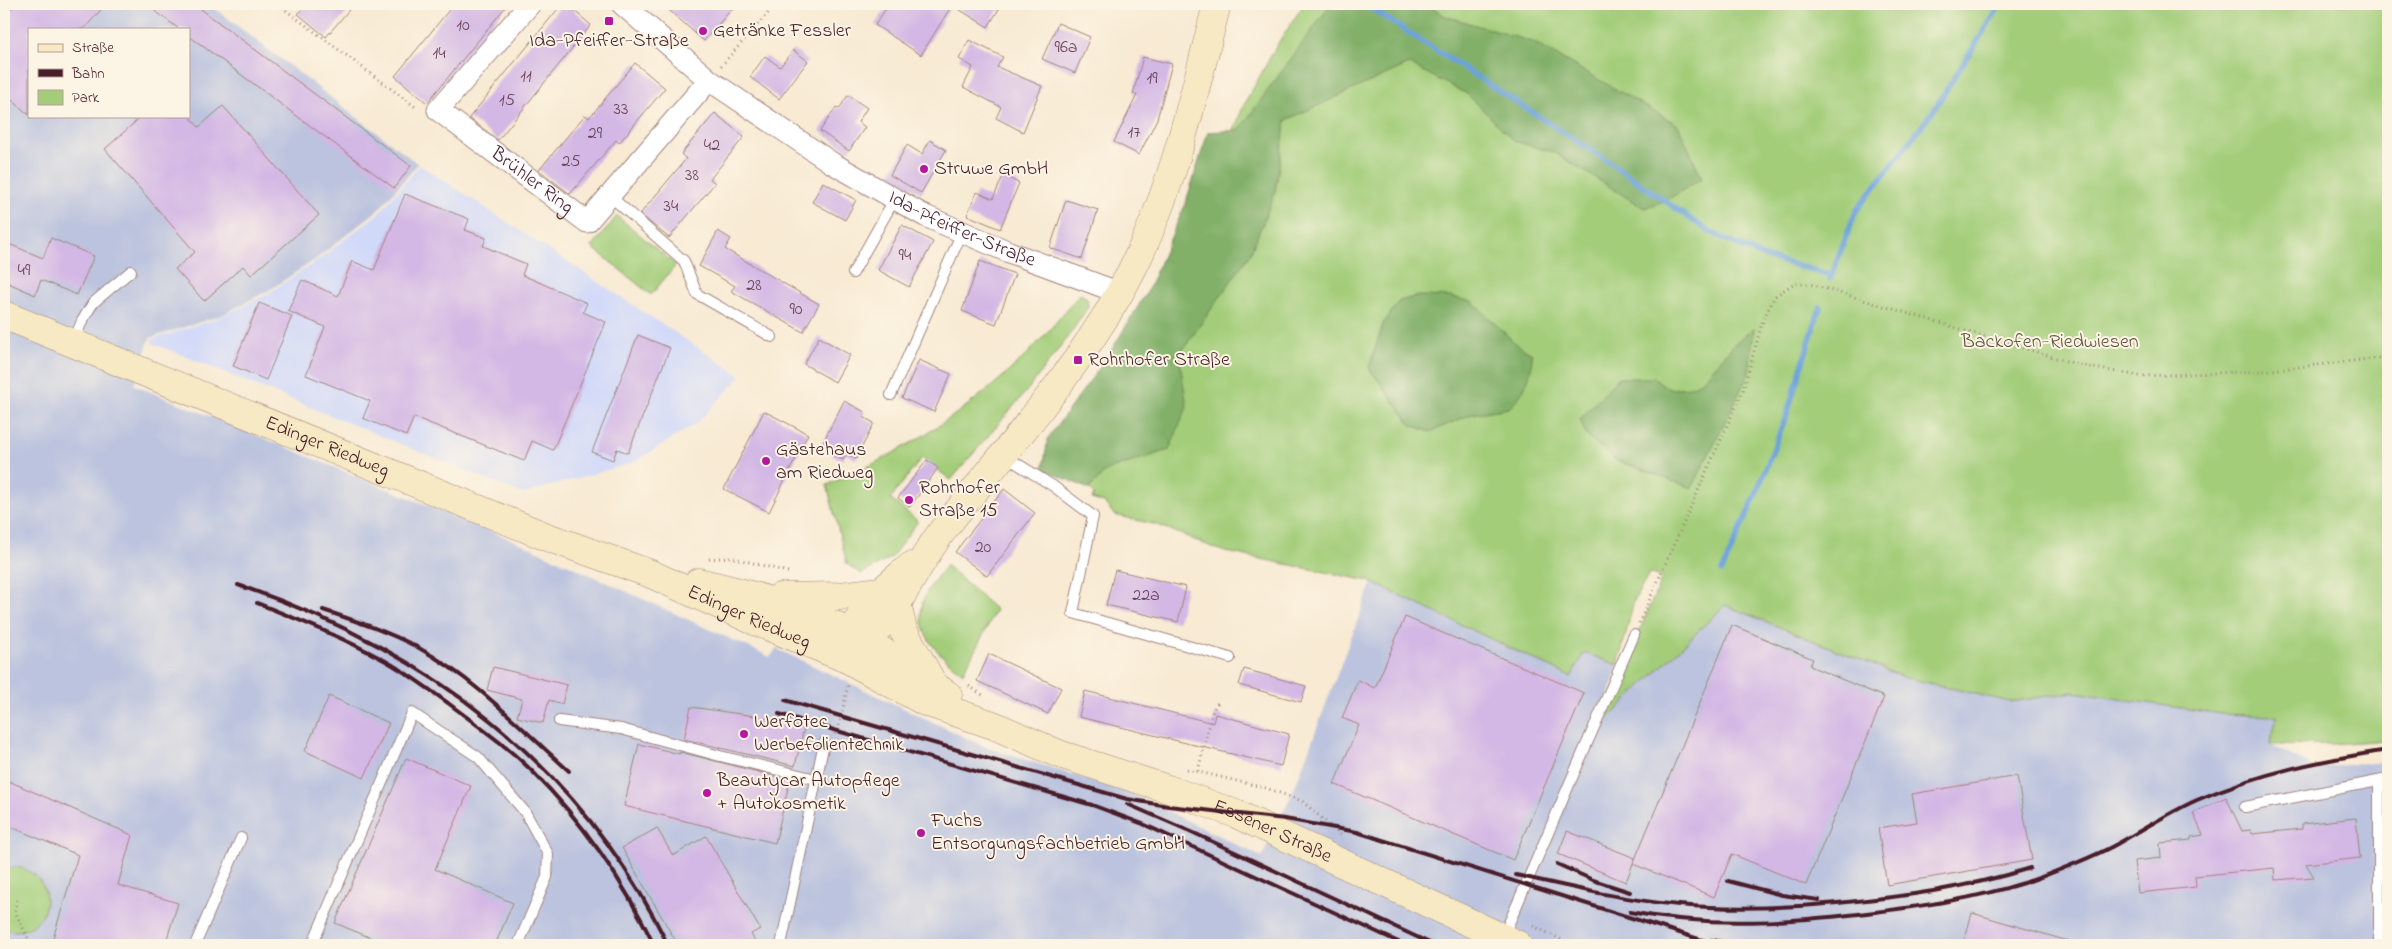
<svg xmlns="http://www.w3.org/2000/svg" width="2392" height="949" viewBox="0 0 2392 949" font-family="'Indie Flower',sans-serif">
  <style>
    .built { fill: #d1d9f9 }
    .industrial { fill: #bbc3de; fill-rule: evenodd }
    .green { fill: #a3cd79; stroke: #767652 }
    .forest { fill: #82b069; stroke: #66684a }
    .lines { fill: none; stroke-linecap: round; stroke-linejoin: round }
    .stream { stroke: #6da3da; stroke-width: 5.5 }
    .building { fill: #d3b7e5 }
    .lane-casing { stroke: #a1847f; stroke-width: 12 }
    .street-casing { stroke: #a1847f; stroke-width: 23 }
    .secondary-casing { stroke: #a1847f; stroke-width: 29 }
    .path { stroke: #a1847f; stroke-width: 3; stroke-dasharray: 1 4; stroke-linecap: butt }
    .lane { stroke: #fff; stroke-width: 10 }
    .street { stroke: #fff; stroke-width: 21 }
    .secondary { stroke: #f6e9c3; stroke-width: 28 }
    .rail { stroke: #4a1f2b; stroke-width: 4 }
    .poi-dot { fill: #b5179e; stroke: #fcf5e5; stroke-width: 2 }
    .labels { text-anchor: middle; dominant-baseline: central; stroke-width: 4; stroke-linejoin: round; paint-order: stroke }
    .number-label { font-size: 18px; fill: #6c455a }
    .poi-label { font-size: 20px; fill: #4a1f2b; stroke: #fcf5e5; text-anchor: start }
    .street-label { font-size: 20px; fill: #4a1f2b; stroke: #fcf5e5 }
    .park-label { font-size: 20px; fill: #655342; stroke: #fcf5e5 }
  </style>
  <rect width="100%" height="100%" fill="#fcf5e5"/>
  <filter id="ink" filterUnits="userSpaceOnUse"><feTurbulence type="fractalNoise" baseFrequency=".02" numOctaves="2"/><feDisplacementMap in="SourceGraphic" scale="10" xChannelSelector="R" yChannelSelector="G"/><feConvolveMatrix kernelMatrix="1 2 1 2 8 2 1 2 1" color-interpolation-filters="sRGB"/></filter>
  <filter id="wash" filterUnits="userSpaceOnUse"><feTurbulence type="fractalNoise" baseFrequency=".0096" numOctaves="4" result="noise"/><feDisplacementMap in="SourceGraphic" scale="20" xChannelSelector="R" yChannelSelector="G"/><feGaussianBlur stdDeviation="1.12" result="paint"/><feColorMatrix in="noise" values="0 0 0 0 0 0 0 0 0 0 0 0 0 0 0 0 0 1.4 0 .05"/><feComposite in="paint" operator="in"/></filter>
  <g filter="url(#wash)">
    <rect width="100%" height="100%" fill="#f8ead3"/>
    <path class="built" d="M420 165 741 376 697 423 635 462 523 494 152 343V339L216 319 267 294 314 263 379 213Z"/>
    <path class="industrial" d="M4 4H209L418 164 378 210 316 259 271 289 222 315 150 338 134 385 520 543 770 657 777 649 988 748 1128 792 1262 857 1294 789 1373 579 1618 665 1599 727 1725 605 1903 677 2151 681 2279 709 2270 745 2316 768 2388 761V945H4ZM29 29H189V116H29Z"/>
    <path class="green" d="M1304 4H2388V740L2332 744 2270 745 2277 716 2221 714 2073 692 2010 702 1903 677 1725 605 1598 728 1662 578 1649 573 1634 601 1618 665 1584 653 1571 677 1369 581 1222 551 1158 525 1115 515 1104 503 1092 499 1094 494 1089 489 1100 477 1243 107 1277 45Z
      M617 216 676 265 651 295 592 247Z
      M1080 294 1087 298 1088 307 1072 331 1029 388 951 480 922 458 890 499 918 521 891 558 861 574 847 564 827 485C904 453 977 406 1035 346 1051 329 1065 311 1080 294Z
      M946 565 996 610 963 673C940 656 914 634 923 601 926 589 939 576 946 565Z
      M18 867C66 880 46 943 4 929V869Z"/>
    <path class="forest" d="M1331 4H1427L1445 16 1533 42 1678 125 1702 178 1667 200 1644 208 1553 152 1514 141 1467 94 1409 64 1286 120 1275 193 1250 254 1179 355 1187 407 1169 450 1107 470 1089 489 1043 469 1048 438 1106 359 1148 290 1185 205 1208 132 1239 130Z
      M1419 296 1451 297 1473 302 1516 344 1532 354C1532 376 1525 393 1509 408L1472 414 1430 432 1411 425 1369 368 1383 324 1399 301Z
      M1754 328 1749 373 1692 488 1616 460 1586 435 1580 419 1618 378H1654L1669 389 1691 387 1705 378 1734 344Z"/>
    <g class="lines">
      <path class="stream" d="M1364 4 1611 163 1708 231 1764 257 1832 275
        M1830 279 1856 211 1931 114 2001 4
        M1722 571 1757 492 1787 414 1820 307"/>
    </g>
    <g id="blocks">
      <path class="building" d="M15 4H106L84 29H29V115L4 93V17Z
        M146 4H194L411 166 394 188 189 36V29H179Z
        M306 4H354L326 37 298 14Z
        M454 4H508L427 103 395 76Z
        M562 4H566L591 25 498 140 469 118Z
        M662 4H736L704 41Z
        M889 4H1002L988 27 952 5 921 55 875 25Z
        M1058 23 1090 37 1075 73 1042 59Z
        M969 40 1003 57 997 67 1042 86 1023 132 996 118 1001 107 963 87 973 67 959 59Z
        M793 50 808 61 779 99 750 77 765 56 780 67Z
        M1143 57 1172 64 1157 119 1139 155 1114 142 1137 95 1133 94Z
        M635 63 665 88 619 143 616 140 570 194 539 170 585 115 589 118Z
        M848 95 867 108 858 122 865 127 849 151 820 131 836 107 839 109Z
        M223 106 319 215 251 275 243 266 204 301 175 269 195 252 105 149 142 116H189L199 127Z
        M715 113 744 137 710 179 715 183 669 238 640 214 686 159 681 154Z
        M930 140 946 150 921 193 890 175 907 145 922 154Z
        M1003 176 1019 183 1000 229 967 215 977 192 993 199Z
        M823 182 856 200 845 220 812 202Z
        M405 194 469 219 465 230 486 238 483 246 526 264 522 275 587 303 583 312 606 322 553 450 532 441 524 461 414 417 406 436 363 418 370 401 306 375 325 327 288 311 302 280 338 296 352 261 374 270Z
        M1066 200 1098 210 1082 259 1050 248Z
        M902 225 933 242 909 287 878 270Z
        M718 231 731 239 725 249 819 304 803 332 731 291 735 286 699 266Z
        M51 238 94 256 77 295 41 280 35 295 4 281V242L43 258Z
        M980 261 1015 274 996 324 962 311Z
        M259 303 292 316 266 380 233 366Z
        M638 335 670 348 628 453 617 449 613 460 592 452Z
        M819 337 850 355 835 382 804 364Z
        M919 360 951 374 934 412 902 398Z
        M844 401 865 412 863 417 874 423 856 459 846 454 843 460 820 448Z
        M764 411 808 434 769 512 724 489Z
        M927 460 938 468 910 507 898 498Z
        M1004 489 1035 513 987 576 955 552Z
        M1115 570 1186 587 1178 622 1106 605Z
        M1405 617 1584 693 1513 860 1334 784 1359 725 1342 718 1358 680 1375 688Z
        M1732 625 1813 659 1810 666 1884 697 1806 885 1732 854 1714 897 1633 864Z
        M989 654 1061 688 1048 714 977 681Z
        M493 667 567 685 562 704 549 700 543 723 517 717 522 699 487 690Z
        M1244 669 1306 686 1301 702 1239 685Z
        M1085 691 1213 723 1215 714 1289 734 1281 766 1079 717Z
        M329 696 389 723 364 778 305 751Z
        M691 707 755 716 804 728 795 766 684 739Z
        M639 744 680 754V752L790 780 775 843 624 806Z
        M406 758 471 786 435 869 513 903 495 945H388L335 923Z
        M2017 776 2032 860 1887 885 1878 828 1917 822 1912 794Z
        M4 779 132 835 118 885 178 903 165 945H51L78 855 4 824Z
        M2226 797 2242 831 2251 830 2252 834 2302 829V824L2356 818 2360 858 2306 864 2314 877 2275 880 2274 868 2195 876 2196 887 2138 893 2134 861 2161 858 2160 843 2191 840V837L2203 835 2193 813Z
        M657 828 673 856 706 836 760 929 751 934 757 945H678L622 848Z
        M1567 831 1635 858 1626 882 1558 854Z
        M1972 913 2068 941 2067 945H1963Z"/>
    </g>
  </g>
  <g filter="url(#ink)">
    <use href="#blocks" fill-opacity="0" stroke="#a1847f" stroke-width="1"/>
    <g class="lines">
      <g class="lane-casing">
        <path id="lane" d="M610 196 684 261 697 294 772 337
          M853 273 895 198
          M73 343 82 321 93 303 131 271
          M891 395 962 232
          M1005 456 1053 486 1093 516 1073 613 1230 658
          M559 721 621 729 720 756 816 779
          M2245 807 2388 779
          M1503 937 1634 635
          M195 945 241 838
          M312 945 412 713 478 757 525 812 548 854 547 877 518 945
          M781 945 824 743
          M2379 945V781"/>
      </g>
      <g class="street-casing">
        <g id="street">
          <path id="s1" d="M530 4 438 110 587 222 709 80"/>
          <path id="s2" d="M622 4 709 80 832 163 925 216 1009 252 1120 293"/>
        </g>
      </g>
      <g class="secondary-casing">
        <g id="secondary">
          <path id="s3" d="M4 315 547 537 651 574 750 619 847 659 925 702 993 725 1059 754 1168 789 1236 814 1518 945"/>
          <path d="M698 582C751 594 801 608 851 633 884 650 916 674 948 695"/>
          <path d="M780 597 840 596 881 591"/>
          <path d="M897 603 903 630 931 680"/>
          <path d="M848 651C855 609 880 592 911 566"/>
          <path d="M847 659C866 642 884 623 898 602 913 577 925 554 943 530 1003 453 1070 379 1119 294 1170 205 1192 102 1217 4"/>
        </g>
      </g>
      <path class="path" d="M280 4 279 5 418 109
        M721 66 776 4
        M709 559 730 557 788 572
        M1639 623 1743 390 1763 320 1775 296 1793 284H1810L2083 366 2140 376 2262 371 2388 357
        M969 686 984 696
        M834 734 838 730 848 685
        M1187 769 1266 788 1302 801 1342 836
        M1198 771 1213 710 1219 701
        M17 900 15 912 29 940
        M1533 926 1573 945"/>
      <use href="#lane" class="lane"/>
      <use href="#street" class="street"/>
      <use href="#secondary" class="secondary"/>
      <path class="rail" d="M238 585C426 649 580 763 668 945
        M257 603C299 620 342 637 382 659 405 671 427 688 448 703 477 725 507 746 533 772 582 821 624 882 654 945
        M323 610C356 621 389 632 419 648 475 679 522 729 569 771
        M785 700 1127 799 1168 806 1285 819 1357 832 1718 945
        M779 714 1092 805 1143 824 1405 945
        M1127 804 1194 833 1434 945
        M1557 864 1593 880 1630 892
        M1516 875C1569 887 1624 900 1679 905 1732 910 1784 908 1837 903 1903 897 1967 888 2030 868
        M1728 881 1782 895 1819 900
        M1630 912C1711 928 1793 922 1875 912 1938 904 2000 895 2059 870 2079 862 2099 854 2117 844 2144 829 2170 812 2197 800 2259 773 2322 760 2388 750
        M1712 940 1737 945"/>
    </g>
  </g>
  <g class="poi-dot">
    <rect x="604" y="16" width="10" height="10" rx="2.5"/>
    <circle cx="703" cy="31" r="5"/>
    <circle cx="924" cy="169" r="5"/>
    <rect x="1073" y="355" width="10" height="10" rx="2.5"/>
    <circle cx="766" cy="461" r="5"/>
    <circle cx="909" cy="500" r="5"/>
    <circle cx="744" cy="734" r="5"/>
    <circle cx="707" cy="793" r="5"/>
    <circle cx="921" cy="833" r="5"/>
  </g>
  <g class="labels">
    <g class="number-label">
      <text x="463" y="26">10</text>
      <text x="1066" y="48">96a</text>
      <text x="439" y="54">14</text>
      <text x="526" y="77">11</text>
      <text x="1152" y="79">19</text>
      <text x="507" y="101">15</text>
      <text x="621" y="110">33</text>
      <text x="1134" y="133">17</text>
      <text x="595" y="134">29</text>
      <text x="712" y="146">42</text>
      <text x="571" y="162">25</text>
      <text x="692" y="176">38</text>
      <text x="671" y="207">34</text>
      <text x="905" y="256">94</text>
      <text x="24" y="271">49</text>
      <text x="754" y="286">28</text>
      <text x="796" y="310">90</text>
      <text x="983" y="548">20</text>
      <text x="1146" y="596">22a</text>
    </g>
    <g class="poi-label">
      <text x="713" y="31">Getränke Fessler</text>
      <text x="609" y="41" text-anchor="middle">Ida-Pfeiffer-Straße</text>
      <text x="934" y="169">Struwe GmbH</text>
      <text x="1088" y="360">Rohrhofer Straße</text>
      <text x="776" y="450">Gästehaus<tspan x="776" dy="23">am Riedweg</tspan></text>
      <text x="919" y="488">Rohrhofer<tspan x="919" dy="23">Straße 15</tspan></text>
      <text x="754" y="722">Werfotec<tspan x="754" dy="23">Werbefolientechnik</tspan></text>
      <text x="717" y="781">Beautycar Autopflege<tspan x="717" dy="23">+ Autokosmetik</tspan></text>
      <text x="931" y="821">Fuchs<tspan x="931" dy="23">Entsorgungsfachbetrieb GmbH</tspan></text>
    </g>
    <g class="street-label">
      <text stroke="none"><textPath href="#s1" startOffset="258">Brühler Ring</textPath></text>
      <text stroke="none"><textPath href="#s2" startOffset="410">Ida-Pfeiffer-Straße</textPath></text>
      <text stroke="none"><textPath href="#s3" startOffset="349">Edinger Riedweg</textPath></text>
      <text stroke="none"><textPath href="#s3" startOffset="804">Edinger Riedweg</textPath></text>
      <text stroke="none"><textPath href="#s3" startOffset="1371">Essener Straße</textPath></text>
    </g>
    <g class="park-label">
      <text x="2050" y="342">Backofen-Riedwiesen</text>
    </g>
  </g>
  <rect width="2392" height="949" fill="none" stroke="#fcf5e5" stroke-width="20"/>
  <rect x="28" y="28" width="162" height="90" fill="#fcf5e5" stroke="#b59f9b"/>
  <rect x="38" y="44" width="25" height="8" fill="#f6e9c3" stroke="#b59f9b"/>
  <text x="72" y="52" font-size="15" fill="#4a1f2b">Straße</text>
  <rect x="38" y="69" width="25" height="8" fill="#4a1f2b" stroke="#b59f9b"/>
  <text x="72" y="78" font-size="15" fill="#4a1f2b">Bahn</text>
  <rect x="38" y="90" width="25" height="15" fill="#a3cd79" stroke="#b59f9b"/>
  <text x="72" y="102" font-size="15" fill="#4a1f2b">Park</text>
</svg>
